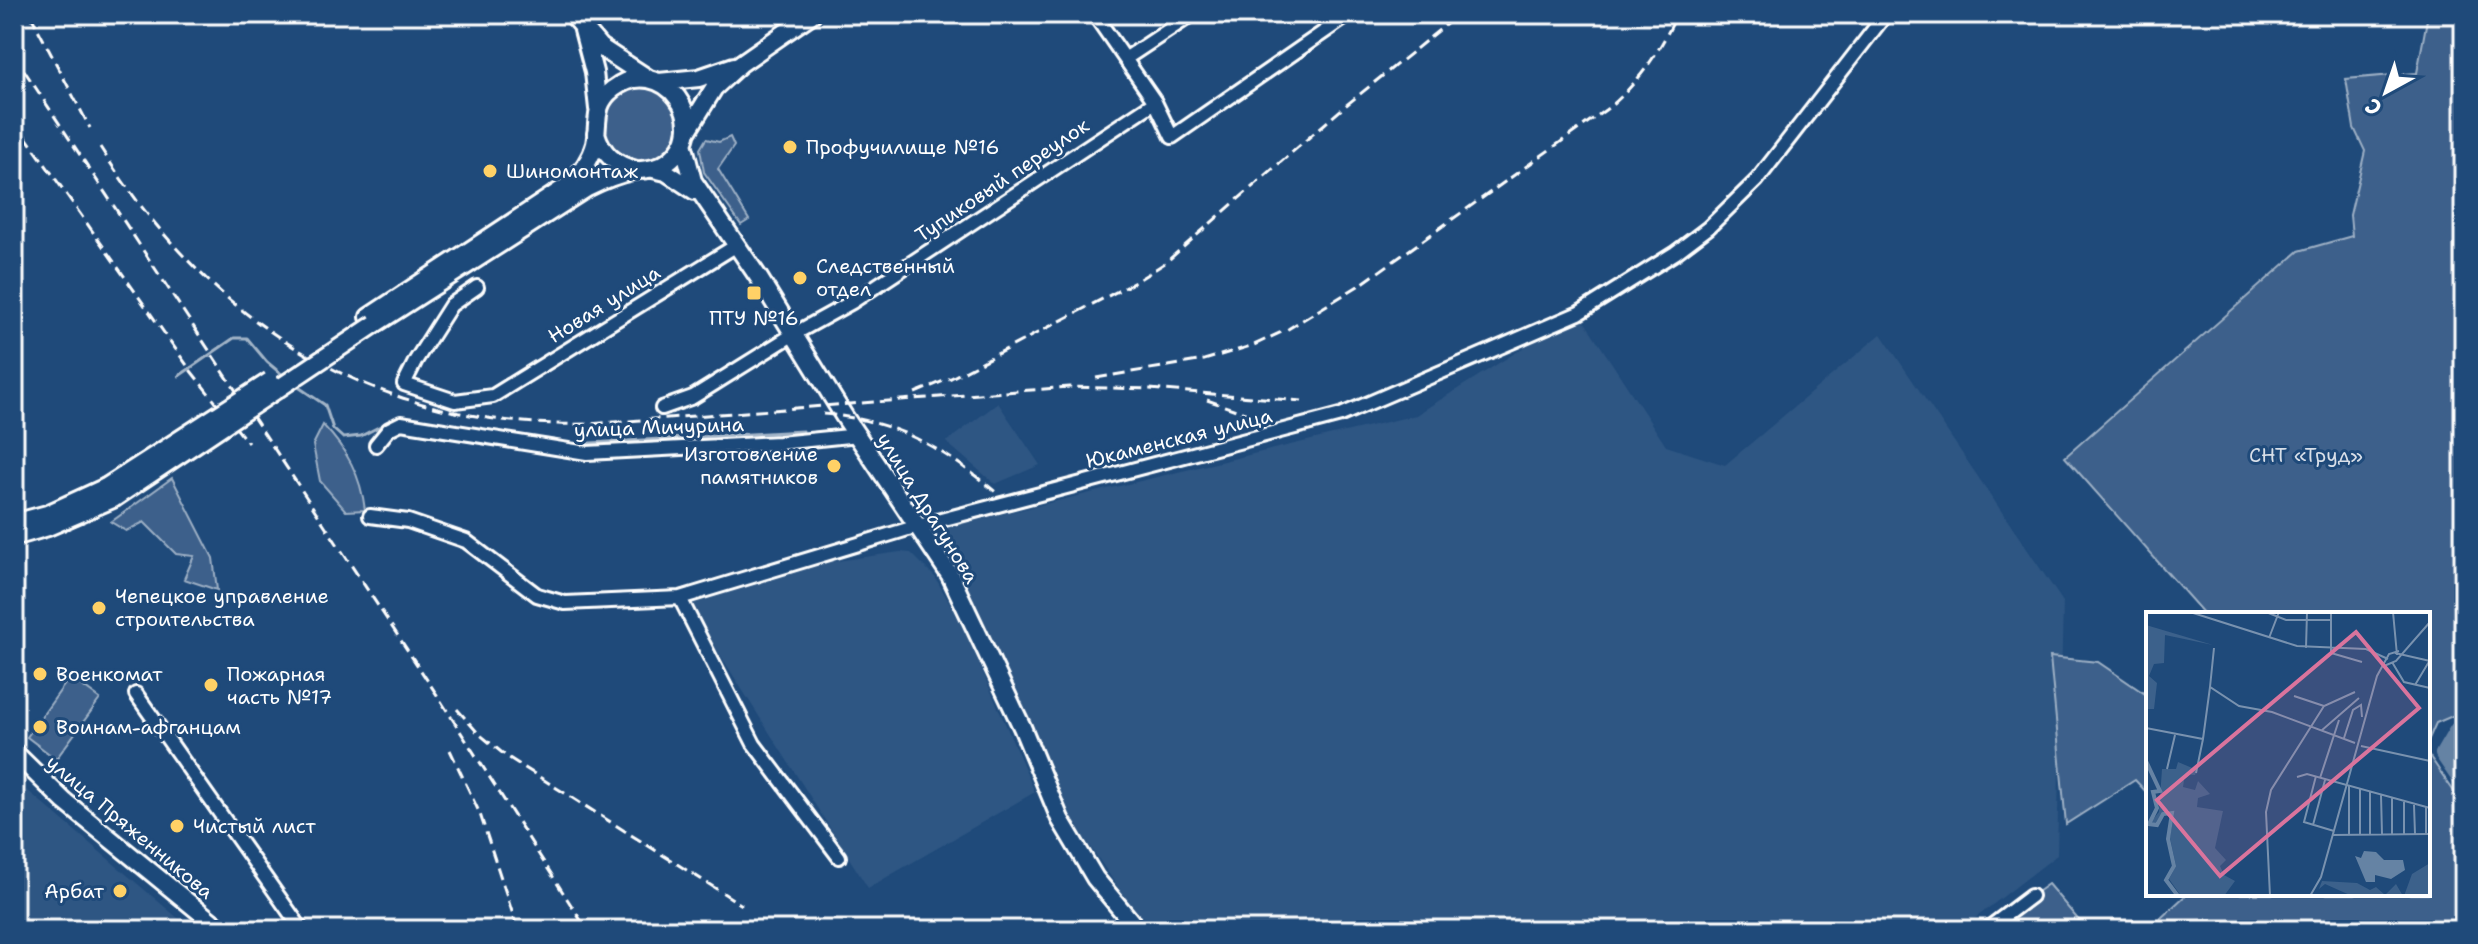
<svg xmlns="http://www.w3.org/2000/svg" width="2478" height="944" viewBox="0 0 2478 944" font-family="'Shantell Sans',sans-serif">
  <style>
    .built { fill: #2e5683 }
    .green { fill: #3c618b; stroke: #9eb0c5; stroke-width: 2 }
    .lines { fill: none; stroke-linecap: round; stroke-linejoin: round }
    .stream { stroke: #a3b5c8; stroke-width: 3 }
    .river { stroke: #6583a4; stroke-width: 16 }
    .minor-casing { stroke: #fff; stroke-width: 18 }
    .major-casing { stroke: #fff; stroke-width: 22 }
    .minor { stroke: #1f4a7a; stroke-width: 12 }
    .major { stroke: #1f4a7a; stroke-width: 16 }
    .rail { stroke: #fff; stroke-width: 3; stroke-dasharray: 12 6; stroke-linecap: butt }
    .major-bridge-casing { stroke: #fff; stroke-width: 22; stroke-linecap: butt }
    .major-bridge { stroke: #1f4a7a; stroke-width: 16 }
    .poi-dot { fill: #ffd166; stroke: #1f4a7a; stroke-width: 3 }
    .labels { text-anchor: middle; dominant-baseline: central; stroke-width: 6; stroke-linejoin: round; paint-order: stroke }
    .poi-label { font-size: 20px; fill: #fff; stroke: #1f4a7a; text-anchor: start }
    .street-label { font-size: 20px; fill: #fff; stroke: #1f4a7a }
    .park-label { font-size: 20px; fill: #d8dfe8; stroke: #1f4a7a }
    .inset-river { fill: none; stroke: #6583a4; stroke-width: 4 }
    .inset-road { fill: none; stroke: #7992af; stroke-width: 2 }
    .view { fill: #da749d; fill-opacity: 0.15; stroke: #da749d; stroke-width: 4 }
    .inset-edge { fill: none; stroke: #fff; stroke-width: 4 }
  </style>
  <rect width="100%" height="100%" fill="#1f4a7a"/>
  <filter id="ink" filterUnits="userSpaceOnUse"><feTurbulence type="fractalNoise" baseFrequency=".0125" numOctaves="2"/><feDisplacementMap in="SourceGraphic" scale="16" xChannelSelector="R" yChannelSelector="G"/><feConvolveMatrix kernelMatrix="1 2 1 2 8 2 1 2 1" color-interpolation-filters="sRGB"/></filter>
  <g filter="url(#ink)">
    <path class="built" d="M1579 313 1666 446 1725 465 1881 334 2063 602 2057 855 1960 930H1151L1132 908 1068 814 1003 663 945 550 948 527 1416 415Z
      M998 403 1040 465 995 484 946 442Z
      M900 552 911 553 935 577 963 627 1035 792 868 888 686 601 808 565Z
      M27 790 192 930H14V805Z"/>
    <path class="green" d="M2428 14H2464V711L2436 723 2428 741V614H2204L2065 457 2299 251 2352 236 2350 215 2365 151 2354 128 2346 79 2417 73Z
      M602 125a39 39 0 1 1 78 0a39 39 0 1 1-78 0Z
      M730 137 734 146 718 169 749 220 741 225 704 172 700 149 706 139 719 142Z
      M323 425C347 450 361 476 365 510L346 511 320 481 313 445Z
      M172 478 213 558 217 590 184 579 194 556 176 554 144 522 126 531 111 522Z
      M2050 657 2098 662 2148 696V794L2135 780 2066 824Z
      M70 677 100 699 56 759 27 737Z
      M2428 754 2464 806V930H2148L2187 894H2428Z
      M2048 884 2087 930H2015L2002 917Z"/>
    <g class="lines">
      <path class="stream" d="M179 376 234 338H247L267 362 285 377
        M294 384 325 405 333 429 343 438 361 436 400 416 457 426
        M492 432 573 444 803 431"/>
      <path class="river" d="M2464 728 2457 730 2443 754 2464 785"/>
      <g class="minor-casing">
        <path id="minor" d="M1094 14 1155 102 1172 137 1350 14
          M1125 59 1193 14
          M477 287 451 305 416 360 404 384 455 401 493 396 737 245
          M662 408 693 397 794 334 852 302 1155 102
          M376 445 389 429 401 423 587 453 779 443 859 435
          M370 516 408 521 466 541 537 595 565 603 680 598 918 526 1341 415 1579 313 1675 253 1708 228 1757 180 1886 14
          M680 598 754 744 839 857
          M136 694 302 930
          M1986 930 2031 896"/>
      </g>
      <g class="major-casing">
        <path id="major" d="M572 14 600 47 649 79
          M583 30 594 72 598 109
          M659 82 699 78 734 66
          M687 132 714 88 740 64 812 14
          M596 133C602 154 615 165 636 170
          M683 143 693 181 759 278 844 416 950 575 1022 727 1060 819 1095 878 1138 930
          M653 169 666 172 695 191
          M369 317 569 185C580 174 591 160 595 144 599 123 593 104 613 89 661 51 718 125 667 162 656 170 645 169 633 171 617 174 601 181 587 188L375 324
          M14 523 47 514 106 487
          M14 537 48 527 113 499
          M14 752 64 801 222 930"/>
      </g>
      <use href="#minor" class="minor"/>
      <use href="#major" class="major"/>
      <path class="rail" d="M30 14 90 128
        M14 55 439 698 587 930
        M14 120 191 371 248 443
        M100 147C213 326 374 429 589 424L1070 387 1150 389 1302 401
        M1096 378 1204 360 1254 345 1288 329 1363 283 1611 106C1641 80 1661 49 1677 14
        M915 393 951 378 1135 282 1165 263 1344 107 1459 14
        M1207 400 1271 422
        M823 414C896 420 943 448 998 494
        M457 709 478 733 506 756 742 905
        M450 750 480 814 518 930"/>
      <g class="major-bridge-casing">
        <path id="major-bridge" d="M106 487 270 381
          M113 499 375 324"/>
      </g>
      <use href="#major-bridge" class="major-bridge"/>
    </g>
  </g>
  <g class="poi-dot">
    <circle cx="790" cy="147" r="8"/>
    <circle cx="490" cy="171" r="8"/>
    <circle cx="800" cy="278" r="8"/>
    <rect x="746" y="285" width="16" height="16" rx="4"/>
    <circle cx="834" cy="466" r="8"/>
    <circle cx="99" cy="608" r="8"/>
    <circle cx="40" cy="674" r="8"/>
    <circle cx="211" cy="685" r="8"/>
    <circle cx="40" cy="727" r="8"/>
    <circle cx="177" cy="826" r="8"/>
    <circle cx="120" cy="891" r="8"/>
  </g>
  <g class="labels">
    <g class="poi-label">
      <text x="806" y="147">Профучилище №16</text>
      <text x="506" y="171">Шиномонтаж</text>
      <text x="816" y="266">Следственный<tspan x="816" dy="23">отдел</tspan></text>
      <text x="754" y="318" text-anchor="middle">ПТУ №16</text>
      <text x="818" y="454" text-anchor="end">Изготовление<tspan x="818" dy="23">памятников</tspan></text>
      <text x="115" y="596">Чепецкое управление<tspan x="115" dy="23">строительства</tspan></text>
      <text x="56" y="674">Военкомат</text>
      <text x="227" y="674">Пожарная<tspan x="227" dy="23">часть №17</tspan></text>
      <text x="56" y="727">Воинам-афганцам</text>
      <text x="193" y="826">Чистый лист</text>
      <text x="104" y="891" text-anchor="end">Арбат</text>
    </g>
    <g class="street-label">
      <text transform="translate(1002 180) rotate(-34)">Тупиковый переулок</text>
      <text transform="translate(604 304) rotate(-32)">Новая улица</text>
      <text transform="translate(659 427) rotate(-2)">улица Мичурина</text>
      <text transform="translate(1179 438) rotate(-14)">Юкаменская улица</text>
      <text transform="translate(928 508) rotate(58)">улица Драгунова</text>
      <text transform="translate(130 827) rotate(40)">улица Пряженникова</text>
    </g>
    <g class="park-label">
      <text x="2306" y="455">СНТ «Труд»</text>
    </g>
  </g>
  <g transform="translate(2146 612)">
    <rect width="284" height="284" fill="#1f4a7a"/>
    <path d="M0 13 67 33 19 23 18 51 8 52 3 64 11 71 8 97H0ZM32 150 51 158 49 163 39 162 37 175 49 178 52 169 64 182 52 186 51 195 77 199 69 236 80 248 74 254 78 263 89 269 78 284H35L23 267 30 254 24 226 28 200 20 198 11 212 4 211 13 200 16 157H30ZM284 251V284H258L266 262ZM176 269 211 271 224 278 230 275 239 283 250 272 257 284H206L179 272 173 277Z" fill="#3c618b"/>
    <path d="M218 239 230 240 238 248H257L259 258 245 267 229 263V270H220L209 244 215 246Z" fill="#6583a4"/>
    <path class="inset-river" d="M0 149 14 179 7 180 11 196 3 212 11 213 17 202 26 201 22 227 28 254 20 268 32 284"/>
    <path class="inset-road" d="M44 0 151 34 220 37 242 47M120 0 140 8H185M185 0V41L216 50M247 0 251 43M123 26 133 0M160 36 161 0M249 41 284 49M246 50 258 70 284 76M238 54 250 49 284 10M269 73 284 48M64 75 68 36M148 84 178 94M0 116 57 127 64 75 93 94 126 100 209 131M175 119 213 86M198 126 207 98 215 93 216 105M215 134 284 149M21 157 29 123M50 161 57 127M170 164 158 210 188 219M151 165 161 162 284 196M174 166 193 108M203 174V223M214 177V223M224 180V223M235 183 236 222M246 186V222M258 190V222M268 193 269 222M280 195V222M167 213 179 168M186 223 284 222M124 284 120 200 125 178 178 94 209 80M164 284 175 265 231 64 243 42 253 39"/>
    <path class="view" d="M210 20 273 96 74 264 11 188Z"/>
    <rect width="284" height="284" class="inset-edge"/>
  </g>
  <rect width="2478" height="944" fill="none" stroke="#1f4a7a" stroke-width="48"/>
  <rect x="24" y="24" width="2430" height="896" fill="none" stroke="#fff" stroke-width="3" filter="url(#ink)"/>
  <g transform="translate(2386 92) rotate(220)" stroke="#1f4a7a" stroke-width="6" paint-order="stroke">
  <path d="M0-6L14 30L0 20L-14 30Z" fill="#ffffff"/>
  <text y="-12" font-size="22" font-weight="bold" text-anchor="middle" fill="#ffffff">С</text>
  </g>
</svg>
